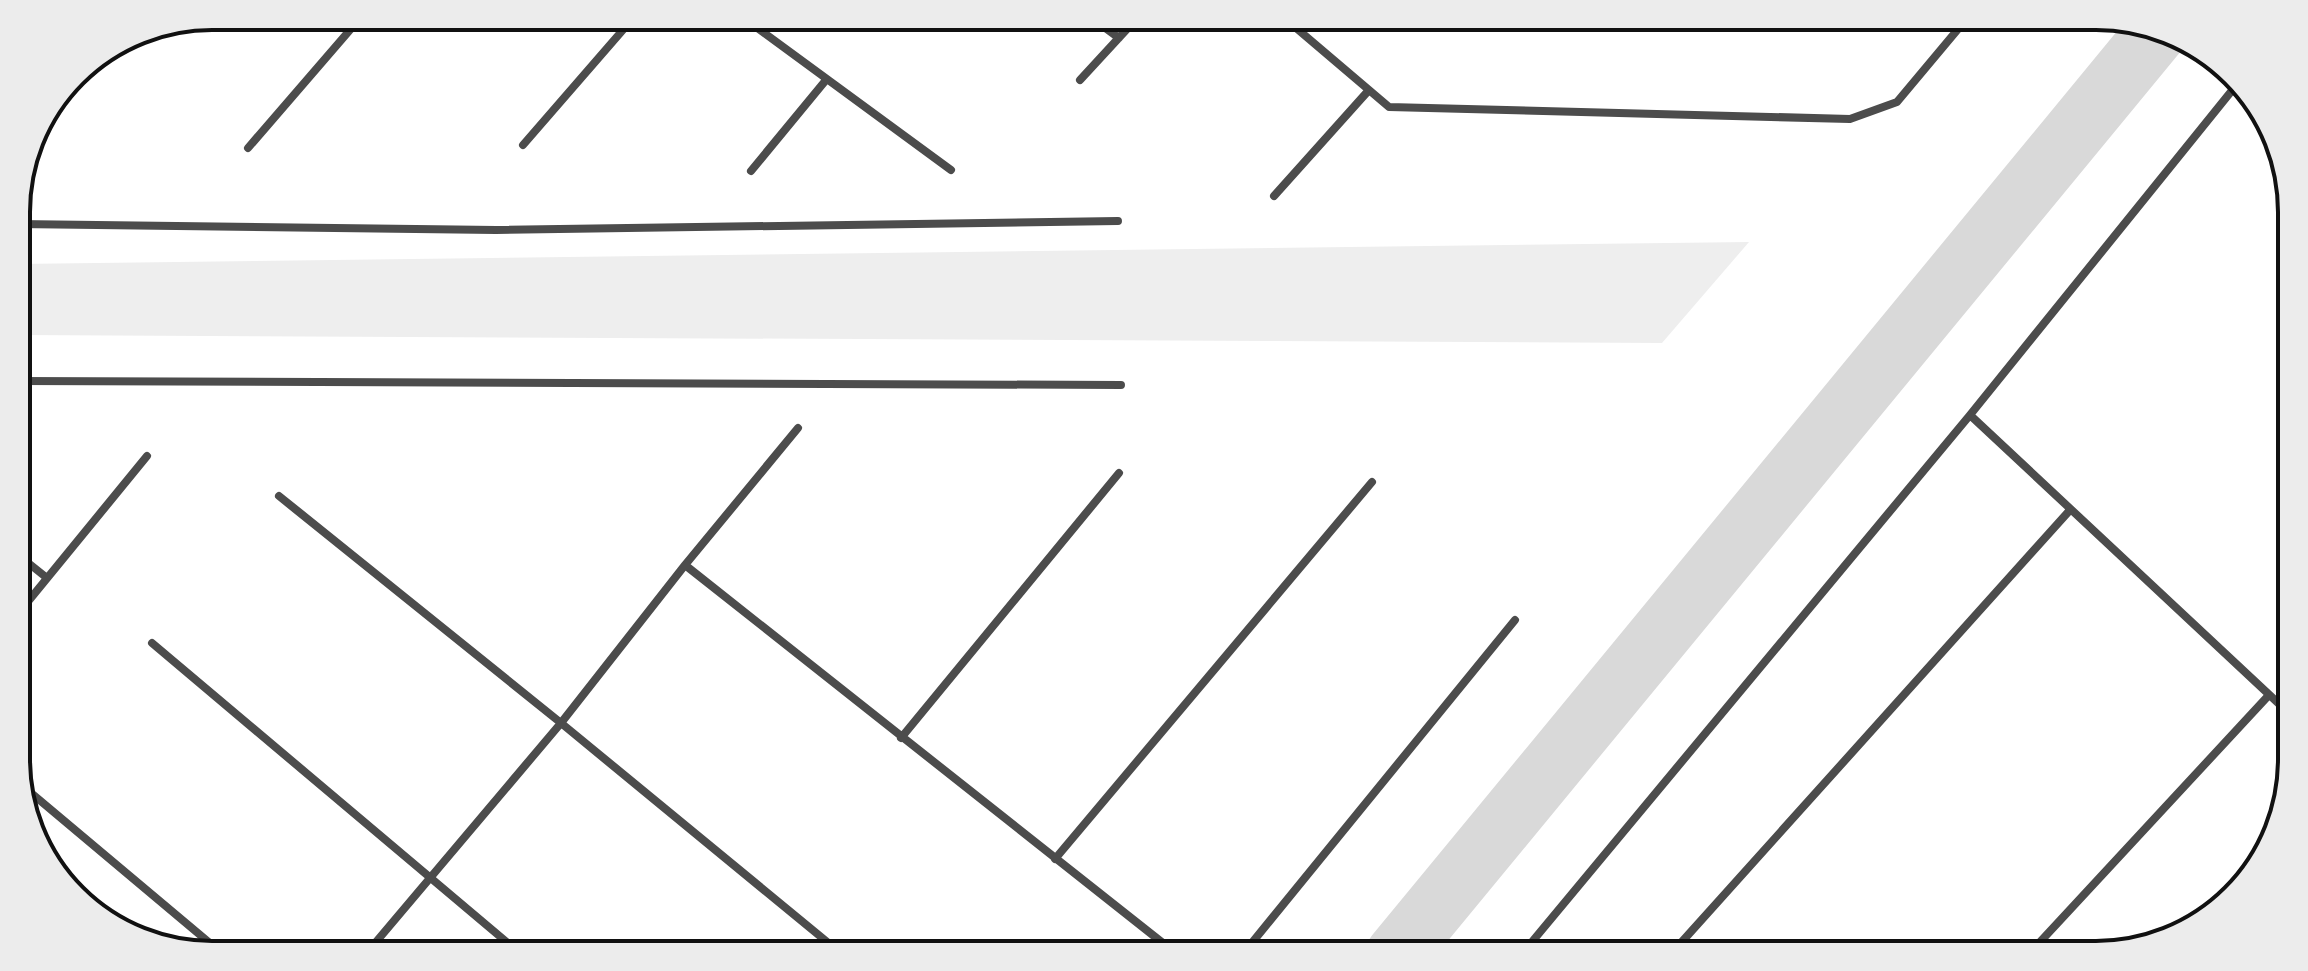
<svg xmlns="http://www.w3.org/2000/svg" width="2308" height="971" viewBox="0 0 2308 971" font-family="Jost,sans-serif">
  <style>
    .green { fill: #eee }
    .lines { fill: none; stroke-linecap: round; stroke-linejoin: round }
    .river { stroke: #d9d9d9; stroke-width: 62 }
    .minor { stroke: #4c4c4c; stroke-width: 8 }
    .rim { fill: none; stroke: #111; stroke-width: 4 }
  </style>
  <rect width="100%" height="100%" fill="#fff"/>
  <path class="green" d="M1749 242 1662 343 17 335V264Z"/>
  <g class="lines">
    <path class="river" d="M1396 955 2159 29"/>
    <path class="minor" d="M741 16 951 170
      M1089 16 1119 38
      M1282 16 1389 107 1850 119 1897 102 1969 16
      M1080 80 1139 16
      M523 145 635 16
      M248 148 362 16
      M751 171 826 80
      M1274 196 1369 90
      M17 224 496 230 1118 221
      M17 381 1121 385
      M1970 415 2292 716
      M279 496 561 723 843 955
      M17 554 47 578
      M685 565 1178 955
      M17 615 147 456
      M152 643 522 955
      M901 738 1119 473
      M18 782 224 955
      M1055 859 1372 482
      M365 955 561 723 685 565 798 428
      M1242 955 1515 620
      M1521 955 1970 415 2238 83
      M1670 955 2070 510
      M2028 955 2269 695"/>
  </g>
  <path d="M0 0H2308V971H0ZM212 30H2096A182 182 0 0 1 2278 212V759A182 182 0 0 1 2096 941H212A182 182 0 0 1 30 759V212A182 182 0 0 1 212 30Z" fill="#ececec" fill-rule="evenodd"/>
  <path class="rim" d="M212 30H2096A182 182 0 0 1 2278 212V759A182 182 0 0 1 2096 941H212A182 182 0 0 1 30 759V212A182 182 0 0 1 212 30Z"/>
</svg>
